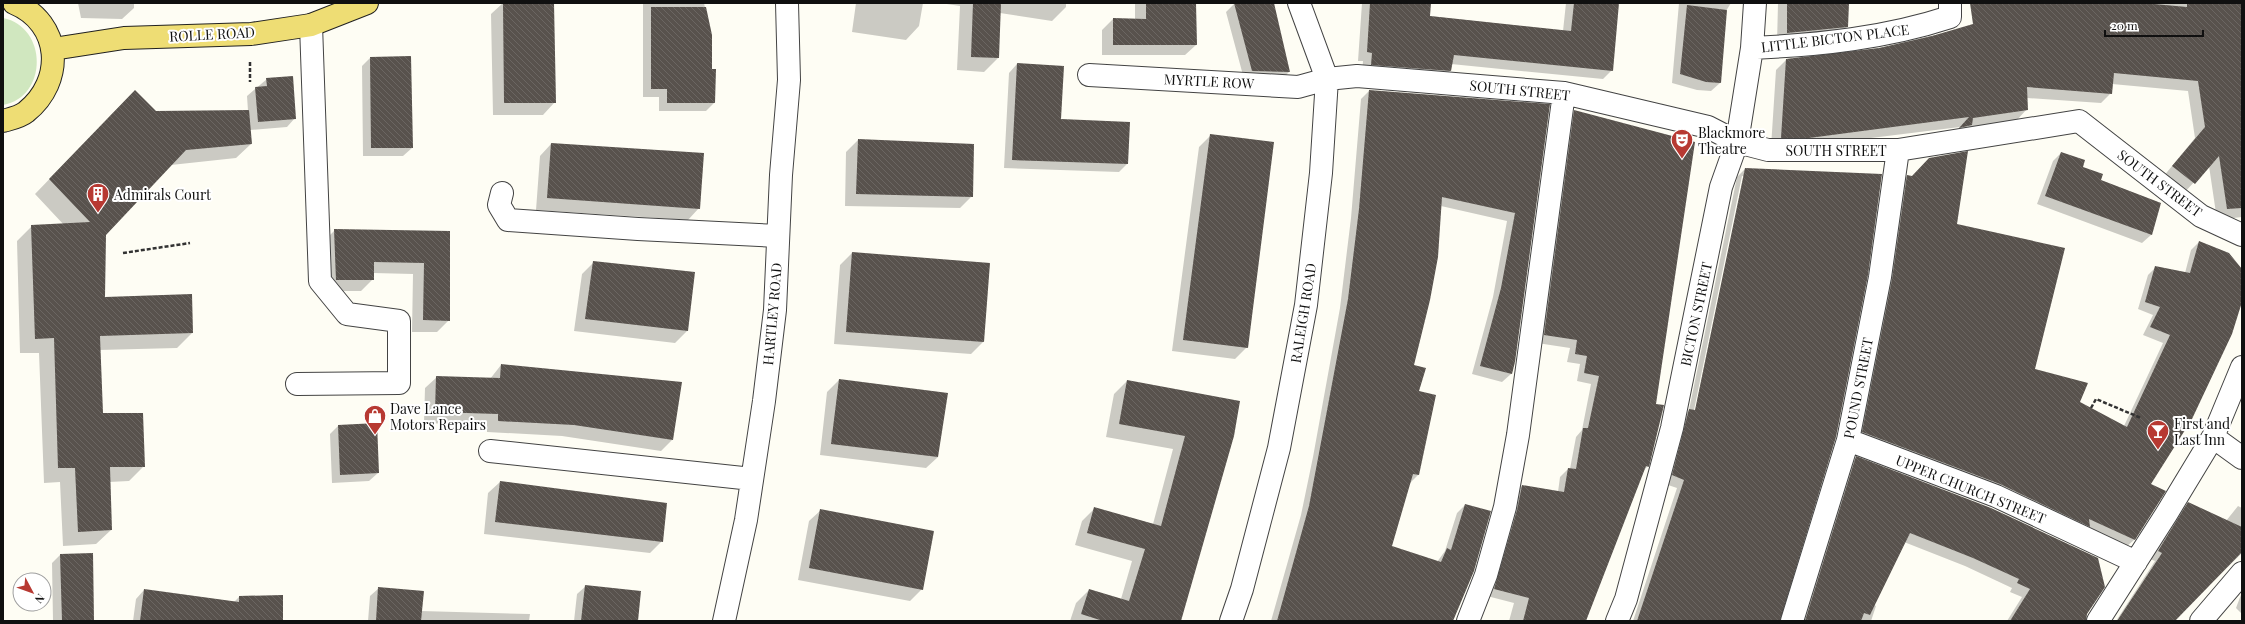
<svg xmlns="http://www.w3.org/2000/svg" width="2245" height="624" viewBox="0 0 2245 624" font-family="'Playfair Display',serif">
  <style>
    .grass { fill: #d0e7bf }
    .shadow { fill: #0003; fill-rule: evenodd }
    .building { fill: url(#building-back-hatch) }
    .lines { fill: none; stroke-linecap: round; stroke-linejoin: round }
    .minor-casing { stroke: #434343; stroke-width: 24 }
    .major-casing { stroke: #212121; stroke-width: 24 }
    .path { stroke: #323232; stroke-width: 2.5; stroke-dasharray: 4 2; stroke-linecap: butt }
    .minor { stroke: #fff; stroke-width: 22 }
    .major { stroke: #eedd74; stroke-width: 22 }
    .labels { text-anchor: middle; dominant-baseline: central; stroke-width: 4; stroke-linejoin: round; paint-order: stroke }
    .street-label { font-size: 14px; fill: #101010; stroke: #fff }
    .poi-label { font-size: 14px; fill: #101010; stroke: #fff; text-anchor: start }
  </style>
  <defs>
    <pattern id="building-back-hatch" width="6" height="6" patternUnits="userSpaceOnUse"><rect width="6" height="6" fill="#58524d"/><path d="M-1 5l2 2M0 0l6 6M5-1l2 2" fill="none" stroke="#6b6662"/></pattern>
  </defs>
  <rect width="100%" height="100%" fill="#fefdf4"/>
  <path class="grass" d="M3 18C48 27 48 97 3 105Z"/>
  <path class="shadow" d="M76 3H134V8L122 19 81 18 78 3Z
    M503 3H553L554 103 543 115H493L491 14Z
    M643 3H704L711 35V70L714 103 706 111H659V97H643Z
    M856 3H923L919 26 906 40 852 32Z
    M940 3H1066V7L1052 21 1000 13 998 58 984 72 957 70 960 6Z
    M1135 3H1195L1196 45 1185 55H1102V30L1113 19 1135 20Z
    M1235 3H1273L1289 72 1281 80 1244 79 1226 12Z
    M1362 3H1430L1429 16 1563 31 1566 3H1618L1612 70 1603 79 1451 64 1450 71 1441 80 1362 73 1363 61H1358Z
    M1679 3H1731L1726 11 1720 83 1711 91 1697 90 1672 83Z
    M1778 3H1848L1847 27 1837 37 1777 43Z
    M2072 3H2242V217L2217 220 2209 166 2184 193 2163 177 2195 138 2188 91 2112 84 2111 93 2101 103 2027 98V109L2017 120 1970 127 1961 135 1951 137 1960 127 1798 147H1771L1776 70 1787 59 1880 48Z
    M410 57 412 148 403 156H363L362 66 370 58Z
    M1017 64 1060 119 1127 164 1119 172 1004 168 1009 73Z
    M267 79 295 118 287 127 250 130 251 144 236 158 171 165 105 235 104 298 192 333 177 348 99 350 102 414 144 466 129 481 109 482 111 530 96 544 63 546 60 482 44 483 39 353H20L17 241 32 226 64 225 35 194 120 106 156 112 248 111 247 96Z
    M1369 91 1549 105 1514 362 1511 374 1502 382 1472 374 1493 297 1507 221 1441 206 1413 366 1418 391 1434 396 1418 475 1409 484 1391 547 1437 562 1445 551 1457 513 1465 505 1452 621H1271L1301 515 1313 457 1340 308 1351 218 1361 99Z
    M1575 111 1655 404 1648 466 1644 470 1585 621H1509L1514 603 1487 596 1514 494 1522 486 1558 492 1560 477 1568 469H1570L1576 437 1582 430 1591 384 1577 381 1580 364 1567 362 1570 348 1537 343 1567 119Z
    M1211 135 1247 347 1235 359 1172 351 1199 147Z
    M858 140 972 196 960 208 845 206 846 152Z
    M551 144 699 208 688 220 536 210 540 156Z
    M2061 153 2100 180 2160 203 2151 235 2142 243 2037 204 2053 161Z
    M1745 169 1779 621H1633L1677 488 1665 484 1681 419 1689 410 1737 177ZM1742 176H1744L1695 416 1693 415Z
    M1907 176 1956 225 2034 370 2079 402 2124 426 2163 343 2143 335 2153 315 2138 309 2148 275 2156 267 2185 273 2191 250 2199 242 2242 271V299L2150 484 2134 540 2126 547 1855 440 1900 184Z
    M335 230 449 232V320L437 332H412L413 274 373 273V279L361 291H324L323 242Z
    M852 253 989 264 983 342 971 354 834 344 840 265Z
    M594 262 687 331 675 343 574 331 582 274Z
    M501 365 672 440 661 451 562 436 487 432V425L424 423 425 388 437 377 490 379Z
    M839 380 938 457 926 468 820 455 827 392Z
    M1127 381 1238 402 1180 621H1070L1076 603 1089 590 1121 599 1132 561 1075 545 1082 521 1095 508 1153 524 1173 449 1106 437 1114 394Z
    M338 426 378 473 369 481 332 483 330 434Z
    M1856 458 2087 614 2085 621H2007L2022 597 2010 592 2012 588 1965 566 1904 542 1874 605 1876 606 1871 621H1800L1848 466Z
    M500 482 662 541 650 553 484 534 488 493Z
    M2189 503 2226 521 2238 506 2242 508V553L2173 621H2116L2155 561 2150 559 2180 511Z
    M821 510 922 589 910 601 798 580 809 521Z
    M61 554 93 621H53L52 563Z
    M586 586 637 621H574L577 594Z
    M379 588 421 611 530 614 529 621H368L370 596Z
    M144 590 234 602 239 597 282 621H133L136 599Z
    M2242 592V614L2236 608Z"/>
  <path class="building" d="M503 3H554L556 103H504Z
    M973 3H1001L999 58 971 57Z
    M1146 3H1196L1197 45H1113V18L1146 19Z
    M1234 3H1274L1290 72 1252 71Z
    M1370 3H1431L1430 16 1571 31 1574 3H1619L1613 71 1454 55 1451 71 1371 65 1372 53 1367 52Z
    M1787 3H1849L1848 27 1787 33Z
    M1970 3H2143L2187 7V3H2242V208L2227 209 2219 156 2195 184 2172 166 2205 127 2198 81 2114 73 2112 94 2027 87 2028 110 1973 118 1972 125 1959 128 1969 117 1809 138H1781L1786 59 1879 48 1932 36 1973 24Z
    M1687 5 1727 10 1721 83 1706 82 1680 74Z
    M651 7H706L712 35V69H716L715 103H667V89H651Z
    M411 56 413 148H371L370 57Z
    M1017 63 1064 66 1061 119 1130 122 1128 164 1012 160Z
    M293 76 296 119 258 122 255 87 267 86 266 78Z
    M135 90 156 111 249 110 252 144 186 150 106 235 105 297 192 294 193 333 100 336 103 413H143L145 467H110L112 530 78 532 75 468H58L54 338 35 339 31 225 90 222 49 179Z
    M1369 90 1550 104 1515 362 1512 374 1480 366 1501 288 1515 213 1442 197 1438 257 1430 300 1414 365 1426 368 1419 391 1436 395 1419 475 1413 474 1392 546 1441 562 1447 548 1451 550 1465 504 1491 511 1474 571 1453 621H1277L1309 506 1348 299 1359 209Z
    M1574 110 1695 142 1656 404 1664 405 1649 467 1646 466 1586 621H1523L1529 598 1494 589 1517 510 1522 485 1564 492 1568 468 1576 469 1583 428H1588L1599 376 1584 373 1587 356 1575 354 1577 340 1544 335Z
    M1210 134 1274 142 1248 348 1183 340Z
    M858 139 974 144 973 197 856 194Z
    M551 143 704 153 700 209 547 198Z
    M1968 151 1957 224 2065 248 2035 369 2088 383 2080 402 2127 427 2170 335 2150 327 2160 307 2145 302 2155 266 2190 273 2199 241 2229 253 2242 269V302L2232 334 2192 419 2151 484 2166 491 2135 540 2089 519 2090 527 2000 484 1862 432 1892 279 1907 175 1912 176 1929 158Z
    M2061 152 2085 160 2083 167 2103 174 2101 180 2161 203 2152 235 2045 196Z
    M1745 168 1882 174 1868 275 1836 437 1780 621H1637L1684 480 1672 475 1689 409 1695 410Z
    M334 229 450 231V321L423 320 424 263 374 262V280H336Z
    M852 252 990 263 984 342 846 332Z
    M593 261 695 272 688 331 585 319Z
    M501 364 682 382 673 440 574 425 498 421V414L435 412 436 376 500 378Z
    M839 379 948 393 938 457 831 444Z
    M1127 380 1240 401 1234 436 1181 621H1103L1081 614 1089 589 1129 601 1145 549 1087 533 1094 507 1161 526 1185 436 1119 424Z
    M377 423 379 473 340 475 338 425Z
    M1856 456 1991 508 2098 558 2105 587 2087 614 2086 621H2010L2030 589 2017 583 2019 579 1973 558 1910 533 1870 615 1864 613 1861 621H1805Z
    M500 481 667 503 663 542 495 522Z
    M2188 502 2242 527V552L2175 621H2117L2162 553 2158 551Z
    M820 509 934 531 923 590 809 568Z
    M93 553 94 621H62L60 554Z
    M585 585 641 591 638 621H581Z
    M378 587 424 591 421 621H376Z
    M144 589 239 602V596L283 595V621H140Z"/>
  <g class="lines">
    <g class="minor-casing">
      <path id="minor" d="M1752 48C1819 45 1886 38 1950 17V3
        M1089 75 1298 87 1327 79 1357 76 1564 93 1708 127 1737 142 1768 150H1898L2079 121 2201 216 2242 235
        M502 193 499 205 508 220 638 229 778 236
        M297 384 399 383V321L347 314 320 281 311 25
        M2213 437 2242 458
        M1848 440 1996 496 2136 562
        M490 451 752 479
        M724 621 746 520 764 401 775 310 781 175 789 80 787 3
        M1231 621 1242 589 1279 448 1306 305 1321 173 1327 79 1299 3
        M1468 621 1486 575 1505 507 1518 435 1564 93
        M1617 621 1626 599 1672 428 1721 187 1737 142 1752 48 1755 3
        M1792 621 1848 440 1880 277 1898 150
        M2098 621 2167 513 2213 437 2242 367
        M2201 621 2242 573"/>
    </g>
    <g class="major-casing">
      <path id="major" d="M53 49 124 38 251 34 311 25 367 3
        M3 121C10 119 20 117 26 112 65 81 62 23 14 3"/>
    </g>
    <path class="path" d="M250 62V82
      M123 253 190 243
      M2091 408 2096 399 2141 418"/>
    <use href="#minor" class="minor"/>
    <use href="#major" class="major"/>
  </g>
  <defs>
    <g id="theatre-pin" transform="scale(1.15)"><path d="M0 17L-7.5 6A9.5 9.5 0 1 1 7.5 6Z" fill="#b73932" stroke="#fff"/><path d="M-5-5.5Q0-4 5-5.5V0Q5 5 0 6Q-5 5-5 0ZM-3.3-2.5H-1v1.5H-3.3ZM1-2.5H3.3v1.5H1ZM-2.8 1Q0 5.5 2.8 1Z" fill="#fff"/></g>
    <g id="building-pin" transform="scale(1.15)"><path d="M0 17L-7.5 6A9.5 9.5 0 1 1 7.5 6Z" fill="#b73932" stroke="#fff"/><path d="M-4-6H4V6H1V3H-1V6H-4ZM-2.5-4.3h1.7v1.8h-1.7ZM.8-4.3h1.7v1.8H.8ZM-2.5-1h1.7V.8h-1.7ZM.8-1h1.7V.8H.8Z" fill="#fff"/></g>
    <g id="shop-pin" transform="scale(1.15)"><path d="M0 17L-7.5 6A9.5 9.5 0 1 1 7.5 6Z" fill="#b73932" stroke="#fff"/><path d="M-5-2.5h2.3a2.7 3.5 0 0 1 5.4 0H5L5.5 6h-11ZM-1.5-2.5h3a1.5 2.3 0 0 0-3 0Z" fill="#fff"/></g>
    <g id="bar-pin" transform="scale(1.15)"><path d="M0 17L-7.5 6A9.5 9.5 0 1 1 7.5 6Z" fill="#b73932" stroke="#fff"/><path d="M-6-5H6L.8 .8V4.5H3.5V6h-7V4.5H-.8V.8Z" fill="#fff"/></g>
  </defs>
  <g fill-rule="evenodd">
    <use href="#theatre-pin" x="1682" y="140"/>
    <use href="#building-pin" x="98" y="194"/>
    <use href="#shop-pin" x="375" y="416"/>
    <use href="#bar-pin" x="2158" y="431"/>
  </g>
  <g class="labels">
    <g class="street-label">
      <text transform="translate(212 34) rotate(-3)">ROLLE ROAD</text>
      <text transform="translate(1835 38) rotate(-7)">LITTLE BICTON PLACE</text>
      <text transform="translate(1209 81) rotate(3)">MYRTLE ROW</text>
      <text transform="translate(1520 90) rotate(6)">SOUTH STREET</text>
      <text x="1836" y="150">SOUTH STREET</text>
      <text transform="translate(2160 183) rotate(37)">SOUTH STREET</text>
      <text transform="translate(1303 313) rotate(-81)">RALEIGH ROAD</text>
      <text transform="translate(772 314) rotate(-85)">HARTLEY ROAD</text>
      <text transform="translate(1696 314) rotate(-78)">BICTON STREET</text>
      <text transform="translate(1858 388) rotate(-79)">POUND STREET</text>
      <text transform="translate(1971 489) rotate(22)">UPPER CHURCH STREET</text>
    </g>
    <g class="poi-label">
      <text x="1698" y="132">Blackmore<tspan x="1698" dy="16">Theatre</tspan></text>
      <text x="114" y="194">Admirals Court</text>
      <text x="390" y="408">Dave Lance<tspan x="390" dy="16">Motors Repairs</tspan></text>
      <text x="2174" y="423">First and<tspan x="2174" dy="16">Last Inn</tspan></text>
    </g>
  </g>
  <rect width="2245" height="624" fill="none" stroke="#101010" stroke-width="8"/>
  <g transform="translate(32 592) rotate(131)"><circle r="19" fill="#ffffff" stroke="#9f9f9f"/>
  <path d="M0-3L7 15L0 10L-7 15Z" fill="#b73932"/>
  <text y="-6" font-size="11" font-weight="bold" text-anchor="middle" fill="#101010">N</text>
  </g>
  <path d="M2105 30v6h98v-6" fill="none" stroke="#101010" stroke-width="2"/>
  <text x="2111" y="30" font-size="12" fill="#101010" stroke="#ffffff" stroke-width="3" paint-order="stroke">20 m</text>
</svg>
